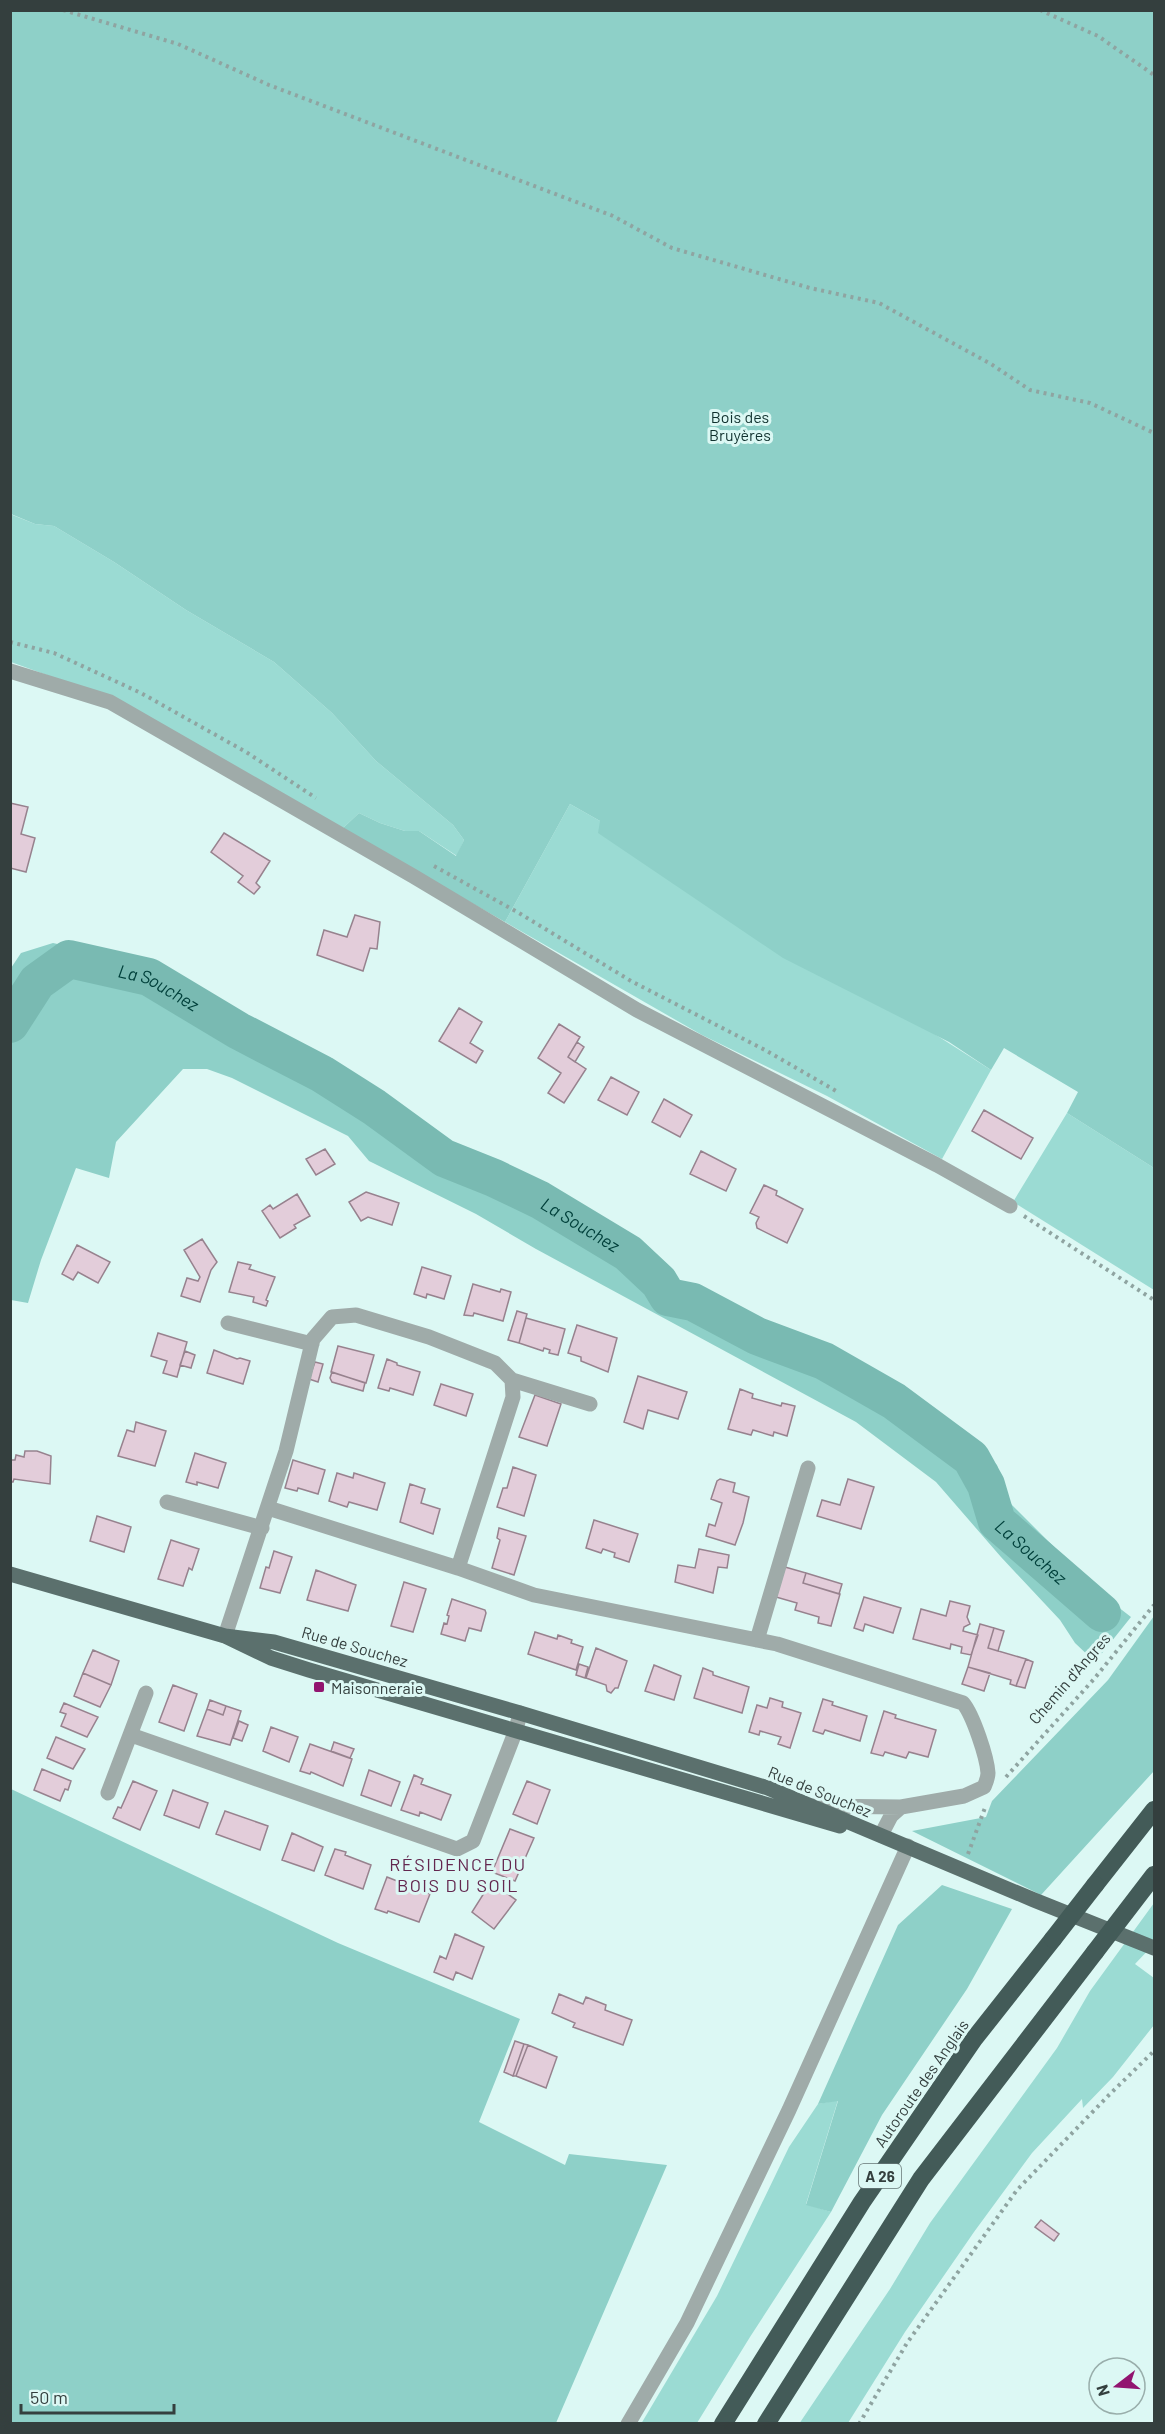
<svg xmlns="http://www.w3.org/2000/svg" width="1165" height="2434" viewBox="0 0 1165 2434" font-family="Barlow,sans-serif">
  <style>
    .green { fill: #9bdbd3 }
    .forest { fill: #8ed0c8 }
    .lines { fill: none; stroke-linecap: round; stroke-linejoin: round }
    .river { stroke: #79bab2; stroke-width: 38 }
    .building { fill: #e3cdda; stroke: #97828e; stroke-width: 1.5 }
    .path { stroke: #8fa4a1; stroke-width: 4; stroke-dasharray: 3 4.5; stroke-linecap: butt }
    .minor { stroke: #9faba9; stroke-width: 15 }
    .major { stroke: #5b706d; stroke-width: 15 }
    .highway { stroke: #435b58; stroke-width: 18 }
    .highway-bridge { stroke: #435b58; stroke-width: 18 }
    .poi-dot { fill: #921570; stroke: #dcf8f4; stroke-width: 2 }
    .labels { text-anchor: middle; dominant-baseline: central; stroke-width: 6; stroke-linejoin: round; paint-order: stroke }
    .shield { fill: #dcf8f4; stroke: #667675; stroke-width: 1.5 }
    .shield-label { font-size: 15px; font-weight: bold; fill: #343f3e }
    .park-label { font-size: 16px; fill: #10312e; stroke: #dcf8f4 }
    .street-label { font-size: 16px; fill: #343f3e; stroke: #dcf8f4 }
    .poi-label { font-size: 16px; fill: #343f3e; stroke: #dcf8f4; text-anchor: start }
    .water-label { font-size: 18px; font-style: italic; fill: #00403b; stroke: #dcf8f4 }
    .neighbourhood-label { font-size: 18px; letter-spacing: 1.5px; fill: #63274f; stroke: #dcf8f4 }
  </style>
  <rect width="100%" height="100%" fill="#dcf8f4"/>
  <path class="green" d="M10 514 35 524 54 526 114 562 186 610 274 662 332 713 376 761 453 825 464 840 457 856 419 831H405L380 823 359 813 342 829 124 703 11 662Z
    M570 804 600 821 991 1070 942 1159 827 1096 702 1035 505 922Z
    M1067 1113 1154 1168V1290L1013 1202Z
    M1154 1903V1944L1135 1964 1154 1978V2025L1113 2077 1083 2108 1082 2099 1032 2153 974 2232 905 2332 848 2423 799 2424 890 2289 930 2223 1057 2048 1090 1991Z
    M838 2100 806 2204 831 2212 750 2337 697 2423 641 2424 717 2296 789 2147 818 2104Z"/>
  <path class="forest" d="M10 11H1154V1168L1067 1113 1078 1092 1004 1048 991 1070 949 1042 783 958 598 833 600 821 570 804 505 922 342 829 359 813 380 823 405 831H419L456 856 464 840 453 825 376 761 332 713 274 662 186 610 114 562 54 526 35 524 11 514Z
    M53 943 166 968 206 994 314 1050 385 1099 408 1126 423 1136 480 1154 509 1178 568 1207 675 1284 764 1326 854 1363 907 1391 997 1465 1007 1500 1100 1593 1131 1617 1095 1662 1075 1643 1060 1620 1001 1557 936 1482 856 1422 536 1249 476 1214 369 1161 348 1136 232 1078 207 1069H183L116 1142 109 1178 76 1168 41 1260 28 1303 11 1300V968L21 953Z
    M1154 1616V1771L1041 1895 912 1831 986 1817 992 1801 1108 1680Z
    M11 1789 338 1943 520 2019 479 2122 565 2165 569 2154 667 2165 556 2423H11Z
    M942 1885 1012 1909 967 1989 882 2115 831 2212 806 2205 838 2101 818 2104 898 1925Z"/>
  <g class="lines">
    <path class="river" id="s1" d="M10 1024 37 982 69 959 149 977 239 1031 322 1074 374 1107 444 1158 494 1178 540 1200 628 1253 659 1282 668 1297 693 1302 757 1336 824 1361 894 1401 971 1458 986 1485 997 1522 1102 1613"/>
  </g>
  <path class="building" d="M10 803 28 807 21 834 35 838 26 872 10 868Z
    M224 833 270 861 256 883 260 887 254 894 238 882 243 876 211 852Z
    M355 915 380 922 377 949 370 948 363 971 317 955 324 930 347 937Z
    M459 1008 482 1022 470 1043 483 1051 476 1063 439 1041Z
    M559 1024 580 1037 568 1057 586 1069 564 1103 548 1093 561 1073 538 1058Z
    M577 1042 584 1047 575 1062 568 1057Z
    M611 1077 639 1092 627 1115 598 1100Z
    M664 1099 692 1115 680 1137 652 1122Z
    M984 1110 1033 1138 1021 1159 972 1131Z
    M325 1149 335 1164 316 1175 306 1159Z
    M701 1151 736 1169 726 1191 690 1174Z
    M764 1185 777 1191 776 1195 803 1209 787 1243 757 1228 756 1223 759 1217 750 1213Z
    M366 1192 399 1203 392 1225 368 1217 361 1221 349 1202Z
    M297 1194 310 1216 294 1225 296 1228 280 1238 262 1211 270 1205 273 1209Z
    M202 1239 217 1262 211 1270 200 1302 181 1296 187 1278 198 1281 200 1277 184 1250Z
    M77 1245 110 1262 98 1283 78 1272 73 1280 62 1274Z
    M238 1262 251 1265 249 1269 275 1277 266 1300 268 1301 266 1306 253 1302 254 1297 229 1292Z
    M422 1267 451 1276 444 1299 427 1294 426 1298 414 1294Z
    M473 1284 500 1292 501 1289 511 1292 503 1321 474 1313 473 1316 464 1315Z
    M517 1311 527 1314 519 1343 508 1340Z
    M526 1318 565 1329 558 1355 549 1353 550 1350 544 1348 543 1351 519 1343Z
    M577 1325 617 1338 608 1372 581 1361V1357L568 1353Z
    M158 1333 187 1342 177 1377 163 1373 167 1361 151 1356Z
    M338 1346 374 1355 366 1383 331 1372Z
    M214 1350 237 1359 240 1358 250 1361 243 1384 207 1373Z
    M185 1351 195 1355 191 1368 180 1365Z
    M387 1359 397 1363V1365L420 1372 413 1395 390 1388 389 1391 378 1388Z
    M315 1362 323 1364 318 1382 309 1379Z
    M332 1372 365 1383 363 1391 332 1382 330 1378Z
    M638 1376 687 1392 678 1419 648 1410 643 1429 624 1422Z
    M441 1384 473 1394 466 1416 434 1405Z
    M740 1389 753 1394 752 1398 781 1406 782 1403 795 1406 787 1436 774 1432 773 1436 753 1430 751 1435 728 1429Z
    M535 1395 561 1404 547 1446 519 1437Z
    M136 1422 166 1431 155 1466 118 1456 127 1430 134 1432Z
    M25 1451H37L51 1456 50 1484 14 1479 13 1482H10V1460H15L16 1455 24 1457Z
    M195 1453 226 1463 218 1488 197 1482V1485L186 1482Z
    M293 1460 325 1470 318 1494 298 1488 297 1491 285 1488Z
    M513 1467 536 1475 524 1516 497 1507 503 1488H507Z
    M337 1473 353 1478 354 1473 385 1483 377 1510 349 1502 347 1507 329 1501Z
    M720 1479 735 1483 733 1492 749 1497 743 1523 735 1545 706 1536 709 1524 715 1526 722 1503 711 1499 717 1481Z
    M848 1479 874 1487 861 1529 817 1516 822 1500 840 1505Z
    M410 1484 425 1489 421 1503 440 1509 433 1534 400 1522Z
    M97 1516 131 1527 124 1552 90 1541Z
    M594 1520 638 1534 629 1562 614 1557 615 1553 603 1549 601 1553 586 1548Z
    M499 1528 526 1536 514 1575 492 1568 500 1540 497 1538Z
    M171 1540 199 1549 192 1570 189 1568 183 1586 158 1579Z
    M699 1549 729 1555 727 1568 718 1567 713 1593 675 1582 678 1565 695 1568Z
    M274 1551 292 1557 280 1593 260 1588 266 1567 269 1568Z
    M785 1567 806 1573 803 1583 840 1594 831 1626 818 1623 819 1617 795 1610 797 1603 776 1597Z
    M316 1570 356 1585 348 1611 307 1600Z
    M806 1573 842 1584 839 1594 803 1583Z
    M404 1582 426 1589 413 1632 391 1626Z
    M864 1597 901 1608 893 1633 865 1624 863 1631 854 1628Z
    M452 1599 485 1610 486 1613 481 1631 469 1628 465 1641 441 1634 444 1623 447 1624 449 1616 447 1615Z
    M950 1601 970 1606 967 1617 970 1624 964 1627 963 1631 978 1635 971 1655 961 1653 962 1647 951 1644 950 1649 913 1639 921 1609 946 1616Z
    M980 1624 994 1628 988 1648 1026 1659 1016 1686 1010 1684 1011 1680 968 1667Z
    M994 1628 1004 1631 998 1651 988 1648Z
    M535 1632 557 1639 558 1635 572 1640 571 1643 583 1647 576 1670 528 1654Z
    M596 1648 627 1661 618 1688H615L611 1693 607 1691 606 1685 586 1678Z
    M93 1650 119 1661 111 1685 83 1673Z
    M1026 1659 1033 1662 1025 1688 1016 1686Z
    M579 1664 588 1667 585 1678 576 1675Z
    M654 1665 681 1676 674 1700 645 1691Z
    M968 1667 990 1673 984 1691 962 1684Z
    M703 1668 713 1672V1675L749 1687 742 1713 694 1698Z
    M83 1673 111 1685 100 1707 74 1696Z
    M173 1685 197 1694 184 1731 159 1722Z
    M770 1698 783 1702 782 1707 801 1713 790 1748 778 1744 781 1737 760 1731 759 1735 749 1732 757 1705 767 1708Z
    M823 1699 833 1702 832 1705 867 1716 860 1741 825 1730 823 1734 813 1731Z
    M210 1700 226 1706 223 1715 207 1709Z
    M64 1703 98 1717 87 1737 61 1726 66 1714 60 1712Z
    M226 1706 241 1711 230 1745 197 1736 207 1709 223 1715Z
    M884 1711 896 1715 895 1718 936 1730 928 1757 909 1752 906 1758 885 1752 883 1756 871 1753Z
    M239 1721 248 1725 242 1741 233 1738Z
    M271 1727 298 1737 289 1762 263 1751Z
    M56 1737 85 1749 73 1769 47 1758Z
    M334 1742 354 1749 350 1758 331 1751Z
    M310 1744 352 1759 343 1786 311 1772 310 1774 300 1771Z
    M42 1769 71 1781 68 1790 65 1789 60 1801 34 1790Z
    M369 1770 400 1782 391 1806 361 1795Z
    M414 1775 423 1779 421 1784 451 1795 441 1820 420 1812 419 1816 401 1810Z
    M133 1781 157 1791 140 1830 113 1818 118 1807 121 1808Z
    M527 1781 550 1790 537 1824 513 1814Z
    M173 1790 208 1803 199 1828 164 1815Z
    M225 1811 268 1826 260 1850 216 1834Z
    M510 1829 534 1838 515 1881 492 1872Z
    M292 1833 323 1847 314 1871 282 1860Z
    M335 1849 346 1852 345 1855 371 1865 363 1889 325 1875Z
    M387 1877 430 1894 419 1922 388 1911 387 1913 375 1909Z
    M491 1882 516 1900 494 1929 472 1912Z
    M455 1934 484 1947 472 1979 456 1972 453 1980 434 1972 440 1956 446 1959Z
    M559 1994 583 2004 586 1997 606 2005 605 2010 632 2020 623 2045 573 2027 575 2023 552 2013Z
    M515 2041 524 2044 513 2076 504 2072Z
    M524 2044 528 2045 516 2076H513Z
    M528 2045 557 2057 546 2088 516 2076Z
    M1041 2220 1059 2234 1054 2241 1035 2227Z"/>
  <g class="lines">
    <path class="path" d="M63 10 178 44 269 85 613 216 672 248 810 288 879 303 991 364 1030 390 1090 403 1154 433
      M1040 10 1098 36 1154 75
      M10 642 54 653 141 693 246 752 316 798
      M434 866 519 913 631 981 765 1050 836 1091
      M1024 1216 1154 1300
      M1006 1777 1094 1679 1154 1605
      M968 1854 986 1805
      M859 2424 907 2343 1017 2190 1109 2095 1154 2051"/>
    <path class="minor" d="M10 671 110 702 413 876 637 1010 937 1165 1010 1206
      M228 1323 312 1344
      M512 1380 590 1404
      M167 1502 262 1528
      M268 1508 458 1568 534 1595 777 1644 963 1703C973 1715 987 1757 988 1773 988 1778 986 1782 984 1787L964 1796 901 1807 891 1816 881 1835
      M225 1636 286 1451 313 1339 332 1317 356 1315 429 1337 495 1363 512 1380 513 1397 458 1568
      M757 1640 808 1468
      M131 1735 457 1849 473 1841 516 1730 520 1713
      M108 1793 146 1693
      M813 1806 901 1807
      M628 2424 687 2323 789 2110 908 1846"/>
    <path class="major" d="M10 1574 225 1636 271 1658 309 1670 840 1826
      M225 1636 274 1642 520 1713 768 1788 1034 1900 1154 1948"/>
    <path class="highway" d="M1095 1885 1154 1810
      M723 2424 862 2202 974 2039 1053 1939
      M766 2424 921 2179 1095 1952"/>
    <path class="highway-bridge" d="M1053 1939 1095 1885
      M1095 1952 1154 1875"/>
  </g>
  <rect class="poi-dot" x="313" y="1681" width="12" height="12" rx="3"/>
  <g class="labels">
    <rect class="shield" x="859" y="2164" width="42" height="24" rx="4.5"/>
    <g class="shield-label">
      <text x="880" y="2176">A 26</text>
    </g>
    <g class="park-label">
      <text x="740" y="416">Bois des<tspan x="740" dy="18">Bruyères</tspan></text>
    </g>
    <g class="street-label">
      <text transform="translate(355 1646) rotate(16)">Rue de Souchez</text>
      <text transform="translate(1069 1678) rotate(-49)">Chemin d'Angres</text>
      <text transform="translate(820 1791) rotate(22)">Rue de Souchez</text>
      <text transform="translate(921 2083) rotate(-55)">Autoroute des Anglais</text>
    </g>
    <g class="poi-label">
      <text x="331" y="1687">Maisonneraie</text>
    </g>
    <g class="water-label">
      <text stroke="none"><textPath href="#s1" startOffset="184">La Souchez</textPath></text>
      <text stroke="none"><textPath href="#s1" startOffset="670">La Souchez</textPath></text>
      <text stroke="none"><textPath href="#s1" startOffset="1246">La Souchez</textPath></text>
    </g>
    <g class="neighbourhood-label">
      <text x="458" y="1864">RÉSIDENCE DU<tspan x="458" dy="21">BOIS DU SOIL</tspan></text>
    </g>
  </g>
  <rect width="1165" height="2434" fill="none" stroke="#343f3e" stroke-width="24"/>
  <g transform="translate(1117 2386) rotate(253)"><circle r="28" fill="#dcf8f4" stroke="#99aeab" stroke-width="1.5"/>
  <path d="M0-4.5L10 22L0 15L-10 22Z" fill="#921570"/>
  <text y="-9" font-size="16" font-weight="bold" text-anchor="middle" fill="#343f3e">N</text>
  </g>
  <path d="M21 2404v9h153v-9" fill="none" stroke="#343f3e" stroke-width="3"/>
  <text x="30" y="2404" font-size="18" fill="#343f3e" stroke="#dcf8f4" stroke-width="4.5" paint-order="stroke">50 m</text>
</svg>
